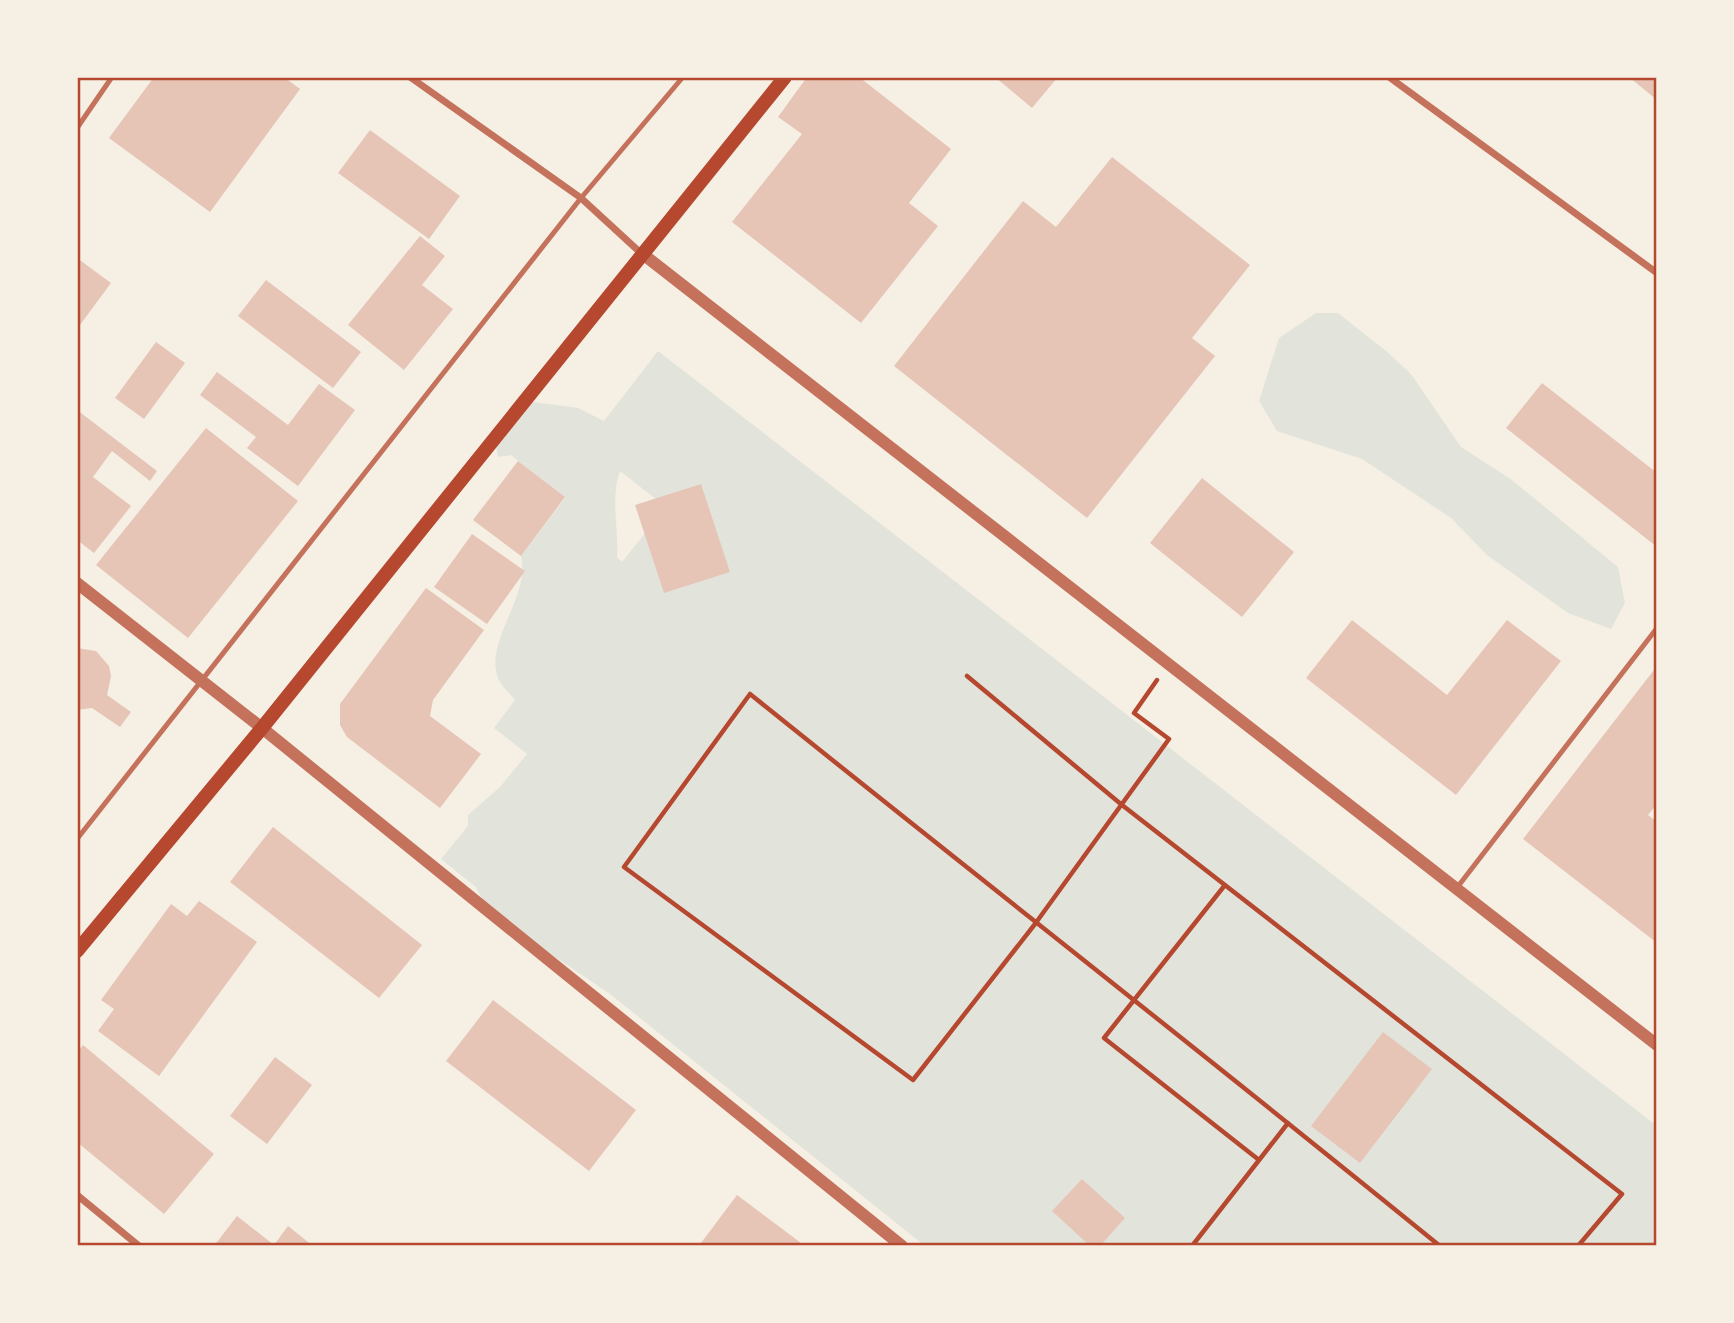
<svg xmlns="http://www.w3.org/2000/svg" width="1734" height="1323" viewBox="0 0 1734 1323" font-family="'Work Sans',sans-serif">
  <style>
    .green { fill: #e2e4dc; fill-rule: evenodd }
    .building { fill: #e6c5b7 }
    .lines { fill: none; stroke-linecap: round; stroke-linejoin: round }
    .path { stroke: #b5482f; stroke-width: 4.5 }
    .service { stroke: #c5725c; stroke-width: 5 }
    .minor { stroke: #c5725c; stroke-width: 7 }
    .tertiary { stroke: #c5725c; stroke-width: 12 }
    .secondary { stroke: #b5482f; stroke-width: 14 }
    .neatline { fill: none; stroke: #b5482f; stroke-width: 2.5 }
  </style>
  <rect width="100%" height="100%" fill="#f6efe4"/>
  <path class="green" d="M1316 313H1338L1385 350 1411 374 1461 447 1512 480 1618 567 1625 603 1611 629 1568 613 1487 555 1451 518 1362 459 1277 431 1259 401 1279 338Z
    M658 351 1657 1126V1246H925L610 994 489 912 476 887 441 859 468 826V815L500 787 527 754 494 728 515 700C510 694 501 686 498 678 484 641 531 596 521 556L565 498 511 455 498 457 495 439 526 401 578 408 604 421ZM620 471 666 507 622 562 617 557C619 528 610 498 620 471Z"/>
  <path class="building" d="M154 77H284L300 89 210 212 109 138Z
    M807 77H859L951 149 909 203 938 226 861 323 732 222 802 134 778 117Z
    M995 77H1058L1032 108Z
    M1629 77H1657V100Z
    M370 130 460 196 429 239 338 173Z
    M1112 157 1250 265 1192 338 1215 356 1087 518 894 366 1023 201 1056 227Z
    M420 236 445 256 422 285 453 309 404 370 348 325Z
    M77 258 111 283 77 329Z
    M266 280 361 352 333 388 238 316Z
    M156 342 185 363 144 419 115 398Z
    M217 372 288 425 319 384 355 410 298 486 247 448 256 437 200 395Z
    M1542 383 1657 473V547L1506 428Z
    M77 410 157 471 150 481 112 451 93 477 131 506 94 553 77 540Z
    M206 428 298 501 188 638 96 565Z
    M518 461 565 497 521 556 473 520Z
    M1202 478 1294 552 1242 617 1150 543Z
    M701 484 730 572 664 593 635 505Z
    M472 534 525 571 487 624 434 587Z
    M426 588 484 630 433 700 430 716 481 754 440 808 347 737 340 725V704Z
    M1352 620 1447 695 1507 620 1561 661 1456 795 1306 678Z
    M77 648 96 651 109 666 111 676 107 695 131 712 120 727 92 708 77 710Z
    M1657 666V804L1648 815 1657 822V943L1523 839Z
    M273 827 422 945 379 998 230 882Z
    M199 901 257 942 159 1076 98 1031 114 1009 101 1000 171 904 187 916Z
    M493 1000 636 1110 589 1171 446 1061Z
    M1383 1032 1432 1069 1360 1163 1311 1126Z
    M83 1045 214 1154 164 1214 77 1142V1052Z
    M275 1057 312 1085 267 1144 230 1116Z
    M1082 1179 1125 1218 1100 1246H1090L1052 1211Z
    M737 1195 805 1246H705L701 1243Z
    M237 1216 274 1245 288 1226 313 1246H214Z"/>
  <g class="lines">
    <path class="path" d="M967 676 1122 805 1622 1194 1578 1246
      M1157 680 1134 713 1169 739 1035 924 913 1080 624 867 750 694C980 879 1212 1060 1440 1246
      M1225 885 1104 1038 1259 1160
      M1192 1246 1288 1123"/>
    <path class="service" d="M77 128 112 77
      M77 839 581 198 683 77
      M1456 889 1657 628"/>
    <path class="minor" d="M410 77 581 198 643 255
      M1389 77 1657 273
      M77 1195 139 1246"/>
    <path class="tertiary" d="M644 255 1657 1045
      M77 583 262 728 902 1246"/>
    <path class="secondary" d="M77 951 262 728 785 77"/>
  </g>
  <rect width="1734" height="1323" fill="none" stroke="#f6efe4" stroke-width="158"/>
  <rect x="79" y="79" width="1576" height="1165" class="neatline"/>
</svg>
